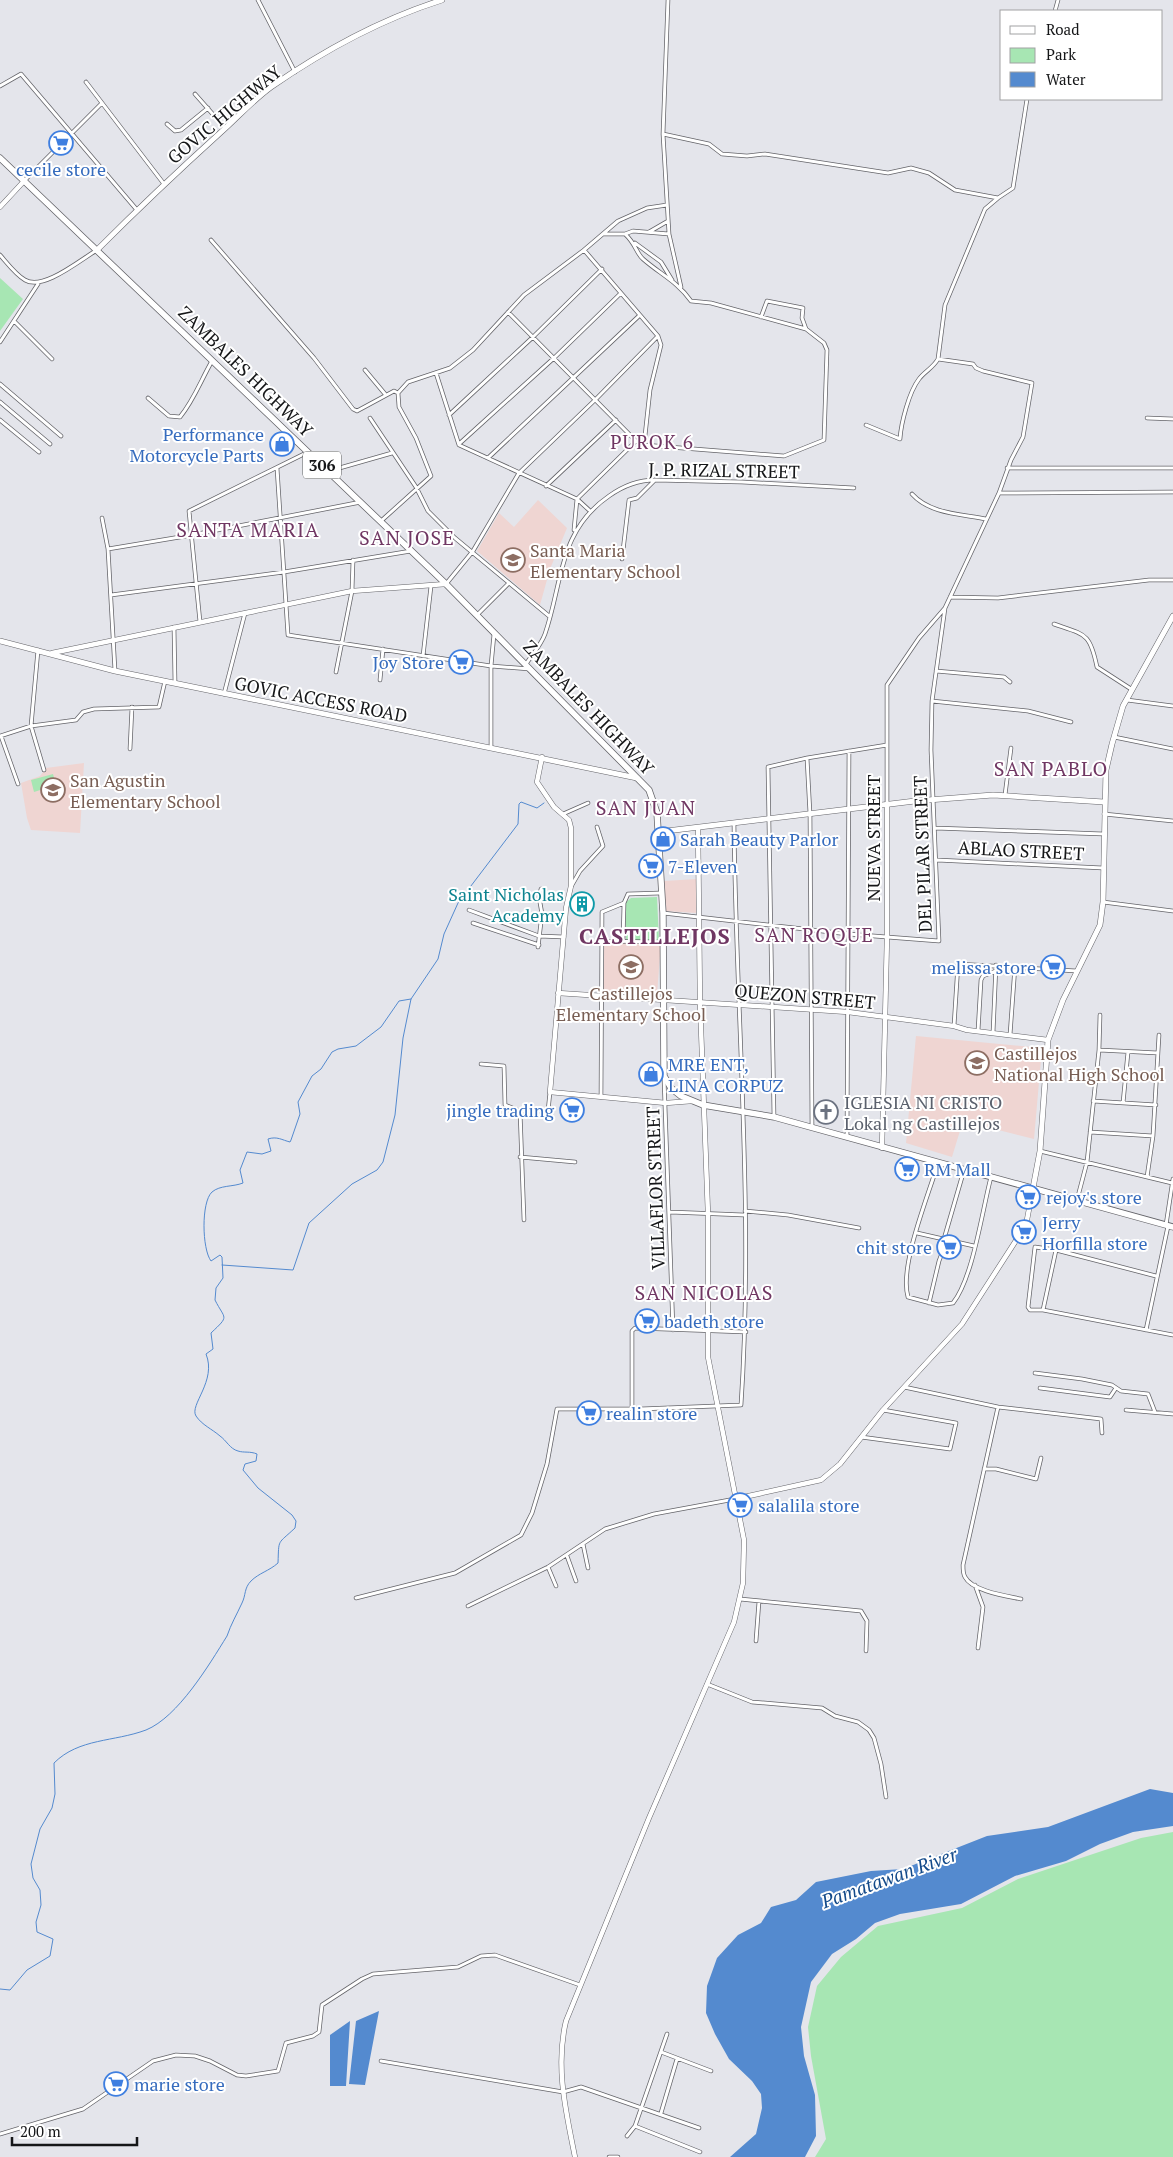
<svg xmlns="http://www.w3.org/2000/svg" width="1173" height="2157" viewBox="0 0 1173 2157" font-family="'PT Serif',serif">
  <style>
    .education { fill: #efd5d2 }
    .green { fill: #a7e6b3 }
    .water { fill: #548acf }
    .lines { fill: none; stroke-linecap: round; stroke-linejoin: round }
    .stream { stroke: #548acf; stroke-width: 1 }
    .minor-casing { stroke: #646469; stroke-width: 4.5 }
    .tertiary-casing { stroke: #646469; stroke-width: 5.5 }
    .secondary-casing { stroke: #646469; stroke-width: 6 }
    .primary-casing { stroke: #646469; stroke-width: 7 }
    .minor { stroke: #fff; stroke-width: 3 }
    .tertiary { stroke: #fff; stroke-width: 4.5 }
    .secondary { stroke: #fff; stroke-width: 5 }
    .primary { stroke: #fff; stroke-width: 5.5 }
    .labels { text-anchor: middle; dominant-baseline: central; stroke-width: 4; stroke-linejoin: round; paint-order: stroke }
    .shield { fill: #fff; stroke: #5b5c5d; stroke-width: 1 }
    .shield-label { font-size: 16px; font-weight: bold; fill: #151618 }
    .street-label { font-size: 18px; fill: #151618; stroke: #fff }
    .shop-label { font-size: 18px; fill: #366cbe; stroke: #fff; text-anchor: start }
    .education-label { font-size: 18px; fill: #785e54; stroke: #fff; text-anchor: start }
    .culture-label { font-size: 18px; fill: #0d838f; stroke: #fff; text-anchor: end }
    .worship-label { font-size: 18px; fill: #5b616d; stroke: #fff; text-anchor: start }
    .neighbourhood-label { font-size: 19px; letter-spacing: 1px; fill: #703763; stroke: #fff }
    .water-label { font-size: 19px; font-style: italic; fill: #134a8a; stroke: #fff }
    .quarter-label { font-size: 20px; letter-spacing: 1px; fill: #703763; stroke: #fff }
    .district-label { font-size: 22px; font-weight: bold; letter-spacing: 1px; fill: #703763; stroke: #fff }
  </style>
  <rect width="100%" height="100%" fill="#e4e5eb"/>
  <path class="education" d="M538 500 567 528 550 569 540 605 477 551 499 513 514 527Z
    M84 763 80 833 31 830 27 818 21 783 40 776 46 768Z
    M697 879 696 913 665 911 664 881Z
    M603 942 661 943 657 994 602 991Z
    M916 1036 1042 1048 1034 1139 963 1121 952 1157 906 1143Z"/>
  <path class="green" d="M0 278 23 299 0 331Z
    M53 774 56 785 34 792 31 780Z
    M657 897 659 940H626L625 903 631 898Z
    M1173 1832V2157H815L826 2139 811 2056 808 2027 817 1986 841 1957 878 1926 962 1908 1018 1879 1141 1838Z"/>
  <path class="water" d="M1150 1789 1173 1793V1826L1133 1832 1100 1844 1066 1861 1015 1876 961 1904 900 1914 875 1923 856 1939 832 1954 811 1982 801 2027 804 2056 815 2095 816 2136 805 2157H730L756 2134 762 2108 761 2094 752 2081 729 2059 715 2034 706 2013 707 1986 717 1958 738 1935 761 1923 771 1907 796 1900 816 1882 871 1871 903 1869 987 1836 1048 1827Z
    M379 2011 365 2085 349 2084 356 2021Z
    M350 2021 346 2086H330V2035Z"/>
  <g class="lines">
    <path class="stream" d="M222 1265 293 1270 309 1223 352 1184 377 1170 383 1162 395 1115 403 1038 411 999 438 959 444 934 458 903 518 824 519 804 521 802 537 808 544 803
      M0 1989 10 1990 27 1970 50 1956 53 1939 37 1932 36 1922 41 1905 40 1890 33 1878 31 1864 40 1829 52 1808 55 1794 54 1763C79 1738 114 1742 146 1730 178 1717 209 1665 227 1636 231 1624 237 1614 242 1603 246 1595 244 1588 251 1581 259 1573 269 1571 278 1563 279 1538 277 1545 295 1528L296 1521 292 1515 258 1488 243 1470 245 1464 256 1461 257 1454C250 1451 244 1453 238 1451 230 1449 226 1440 220 1436 212 1429 202 1425 196 1416 189 1405 217 1381 206 1354L213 1349 211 1333C230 1315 225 1320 215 1300L216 1288 223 1278 222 1257 220 1255 211 1261C202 1249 201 1202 212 1192 220 1185 233 1187 243 1183L240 1170 247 1152 262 1154 271 1151 268 1139C277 1136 282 1140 290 1142L291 1140 300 1114 298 1102 312 1076 321 1069 332 1052 338 1049 356 1046 381 1027 399 1001 411 999"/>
    <g class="minor-casing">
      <path id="minor" d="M258 0 295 72
        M668 0 663 134 669 234 681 287
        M1055 11 1058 0
        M86 82 164 184
        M0 86 21 74 137 210
        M195 94 225 128
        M167 124 175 131 181 130 208 108
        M663 134 709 144 722 154 747 156 765 154 888 173 911 168 929 173 955 190 998 198 1013 188 1027 99
        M25 180 102 103
        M649 232 668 221
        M625 234 633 231 669 234
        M211 240 314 358 353 409 357 411 394 391 398 393
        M635 243 661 262 672 280
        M584 250 658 336 661 345 650 390 644 445
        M0 255C7 263 16 275 25 280 43 291 80 260 97 250
        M508 312 636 441 644 445 784 456 824 440 827 350 824 343 806 329 711 303 691 301C678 282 660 274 643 259 636 253 636 244 625 234H603
        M761 317 767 301 803 308 802 318 806 329
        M14 321 52 359
        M0 342 38 284
        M938 359 945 305 985 209 998 198
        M365 370 385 394
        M436 373 459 445 577 499 636 441
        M0 384 61 436
        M148 398 169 416 180 417C194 400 201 380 212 361
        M0 402 50 444
        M449 415 533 337 602 269
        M370 418 416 487 428 511 455 538 549 616
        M1147 418 1173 419
        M0 420 39 452
        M866 425 900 439C901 423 909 392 919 379 925 371 933 368 938 359L973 364 976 368 983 371 1032 383 1023 437 1011 460 999 493
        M459 444 554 358 621 293
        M488 458 640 315
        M277 468 288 635 491 666 530 669
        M1007 468H1173
        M329 471 392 453
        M546 486 616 420
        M912 494C930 514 961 514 986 519
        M577 499 589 510
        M102 518 108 549 115 671
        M381 521 431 476 416 438 399 407 398 393 408 382 450 368 473 350 524 295 584 250 618 221 647 208 667 205
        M574 530 577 499
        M108 549 192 535 361 502
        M622 559 629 500 637 498 655 480
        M446 584 473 551 519 473 596 399 658 336
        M111 595 284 572 411 551
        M950 597 998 598 1149 580H1173
        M477 615 509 583
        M200 622 189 511 308 452
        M1054 624C1086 635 1090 633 1097 667L1131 689
        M174 627 175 683
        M38 650 31 726 44 770
        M423 656 431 586
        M526 664C532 655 541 645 545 634 563 582 558 531 609 496 623 486 637 480 655 480L742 482 854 488
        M936 671 1004 677 1010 682
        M336 672 352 591 353 560
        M380 680 383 649
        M224 694 245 613
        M1127 700 1173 706
        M932 701 1028 711 1071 722
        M0 736 31 726 76 720 83 712 94 709 159 707 165 681
        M1 736 18 784
        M1114 737 1173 749
        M491 747V666L494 634
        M130 749 132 707
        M807 758 810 814 812 1127
        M1005 795 1011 748
        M887 804V685L919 638 945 608
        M563 814 588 803
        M1104 814 1173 821
        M935 828 1104 834
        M937 860 1103 868
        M572 885 580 871 603 846 597 827
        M1103 902 1173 911
        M469 910 539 936 564 937
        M663 913 848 934 939 941 931 750 932 701 945 608 999 493 1173 492
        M473 923 539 945
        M601 941 663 942
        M623 941 624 903 628 894 661 893
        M538 947 542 914 539 897 541 889
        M954 1026 958 964 1077 971
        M978 1031 981 980 983 976 996 971
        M993 1033 996 965
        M1010 1035 1015 966
        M1099 1050 1158 1053
        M481 1064 504 1066 505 1105 520 1111 524 1220
        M664 1078 673 1330
        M601 1097 602 912 624 903
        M1093 1101 1156 1105
        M1123 1103 1128 1052
        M520 1111H548L550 1092
        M774 1117 768 767 807 758 887 745
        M1090 1132 1153 1136
        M847 1137 849 751
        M1040 1151 1172 1183
        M520 1157 575 1162
        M938 1163C928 1197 899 1266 908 1297L938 1305 953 1303C973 1278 982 1211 991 1177
        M1147 1177 1153 1136 1159 1035
        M1077 1200 1087 1162 1099 1050 1100 1015
        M745 1211 788 1215 859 1228
        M670 1212 744 1215
        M1166 1225 1173 1179
        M917 1233 974 1246
        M944 1239 964 1170
        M1056 1250 1043 1310 1173 1335
        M929 1303 939 1261 947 1240
        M1043 1310H1030L1028 1307 1035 1247 1056 1250 1156 1276
        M1146 1330 1168 1226
        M1035 1373 1082 1379 1112 1385 1121 1391 1148 1394 1155 1412
        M904 1387 998 1407 963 1565C963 1569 963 1574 965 1577 972 1591 1007 1596 1021 1599
        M1040 1388 1110 1397 1116 1388
        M998 1407 1101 1419 1102 1433
        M632 1409V1331L635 1328 746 1332
        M1126 1410 1173 1414
        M861 1437 950 1449 956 1423 883 1410
        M984 1469H996L1036 1479 1041 1458
        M583 1544 588 1568
        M567 1556 576 1581
        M548 1567 556 1586
        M975 1585 983 1607 978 1648
        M356 1598 455 1573 521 1535 532 1513 547 1464 557 1409H640L741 1405C754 1212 736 1017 734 824
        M740 1599 861 1611 867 1621 866 1651
        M468 1606 548 1567 605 1529 654 1514 735 1499
        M756 1641 759 1601
        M707 1684 752 1702 822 1708 835 1716 858 1722 869 1730 874 1738 881 1764 886 1797
        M661 2052 711 2071
        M381 2061 563 2092 581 2087 699 2128
        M661 2113 677 2059
        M635 2126 700 2152
        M0 2134 83 2109 153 2061 176 2055 195 2056 210 2061 237 2075 246 2076 278 2071 286 2043 313 2036 319 2032 322 2005 362 1979 373 1974 458 1967 481 1956 495 1955 580 1985
        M627 2136 635 2126 667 2034
        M609 2157H618"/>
    </g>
    <g class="tertiary-casing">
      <path id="tertiary" d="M0 207 25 180
        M52 653 352 591 446 584
        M542 757 537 782 554 807 569 820 571 828V886L566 908 550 1092 666 1103 692 1101
        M558 993 848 1012 954 1026 967 1030 1048 1040
        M882 1148 887 937V804
        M735 1499 821 1480 840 1464 883 1410 962 1324 1026 1225 1033 1188
        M575 2157C566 2112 555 2067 566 2021L649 1818 734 1622 743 1583 744 1540 708 1357V1214L700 1002 698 828"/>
    </g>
    <g class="secondary-casing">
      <path id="secondary" d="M97 250C137 210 178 171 220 133 237 118 253 100 271 87 323 51 382 19 442 0
        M0 641 115 671 637 778
        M658 832 915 801 993 795 1104 802
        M1033 1188 1040 1151 1048 1040 1063 1000 1100 925 1103 902 1106 770 1112 744 1123 706 1173 616"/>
    </g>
    <g class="primary-casing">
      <path id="primary" d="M0 158 446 584 649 790 657 813 663 913 664 1076 671 1088 681 1096 703 1105 774 1117 1173 1227"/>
    </g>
    <use href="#minor" class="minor"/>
    <use href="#tertiary" class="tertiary"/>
    <use href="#secondary" class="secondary"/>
    <use href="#primary" class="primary"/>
  </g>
  <defs>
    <g id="supermarket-ring" transform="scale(1.25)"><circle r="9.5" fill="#fff" stroke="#3f7fe0" stroke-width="1.5"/><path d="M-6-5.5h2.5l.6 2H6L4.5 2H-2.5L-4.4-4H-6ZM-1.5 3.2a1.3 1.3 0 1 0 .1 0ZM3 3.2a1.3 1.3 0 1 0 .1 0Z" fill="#3f7fe0"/></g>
    <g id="shop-ring" transform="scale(1.25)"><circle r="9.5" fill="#fff" stroke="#3f7fe0" stroke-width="1.5"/><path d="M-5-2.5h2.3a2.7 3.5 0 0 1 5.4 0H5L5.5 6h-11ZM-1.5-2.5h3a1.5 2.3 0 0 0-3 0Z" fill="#3f7fe0"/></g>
    <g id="school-ring" transform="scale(1.25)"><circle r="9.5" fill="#fff" stroke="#8d6e63" stroke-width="1.5"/><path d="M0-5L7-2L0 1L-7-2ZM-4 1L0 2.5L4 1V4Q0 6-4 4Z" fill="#8d6e63"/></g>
    <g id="building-ring" transform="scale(1.25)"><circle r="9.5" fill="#fff" stroke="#0f9aa8" stroke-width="1.5"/><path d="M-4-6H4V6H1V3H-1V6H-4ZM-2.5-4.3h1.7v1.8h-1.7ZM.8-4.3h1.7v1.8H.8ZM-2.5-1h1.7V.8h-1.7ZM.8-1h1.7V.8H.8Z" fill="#0f9aa8"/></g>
    <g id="church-ring" transform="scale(1.25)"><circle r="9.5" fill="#fff" stroke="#6b7280" stroke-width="1.5"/><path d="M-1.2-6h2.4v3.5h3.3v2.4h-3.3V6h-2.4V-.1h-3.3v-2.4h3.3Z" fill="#6b7280"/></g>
  </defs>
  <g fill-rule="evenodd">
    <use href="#supermarket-ring" x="61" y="143"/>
    <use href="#shop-ring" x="282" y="444"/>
    <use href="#school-ring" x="513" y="560"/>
    <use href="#supermarket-ring" x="461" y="662"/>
    <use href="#school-ring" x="53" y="790"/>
    <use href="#shop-ring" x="663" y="839"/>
    <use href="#supermarket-ring" x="651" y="866"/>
    <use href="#building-ring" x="582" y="904"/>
    <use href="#school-ring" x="631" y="967"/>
    <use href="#supermarket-ring" x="1053" y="967"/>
    <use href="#school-ring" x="977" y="1063"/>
    <use href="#shop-ring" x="651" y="1074"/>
    <use href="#supermarket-ring" x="572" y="1110"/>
    <use href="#church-ring" x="826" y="1112"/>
    <use href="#supermarket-ring" x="907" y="1169"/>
    <use href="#supermarket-ring" x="1028" y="1197"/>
    <use href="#supermarket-ring" x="1024" y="1232"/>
    <use href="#supermarket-ring" x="949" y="1247"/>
    <use href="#supermarket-ring" x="647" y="1321"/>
    <use href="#supermarket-ring" x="589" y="1413"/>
    <use href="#supermarket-ring" x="740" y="1505"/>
    <use href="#supermarket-ring" x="116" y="2084"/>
  </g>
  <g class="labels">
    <rect class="shield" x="303" y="451.5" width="38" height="27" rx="4"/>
    <g class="shield-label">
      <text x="322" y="465">306</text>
    </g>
    <g class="street-label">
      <text transform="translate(224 114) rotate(-40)">GOVIC HIGHWAY</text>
      <text transform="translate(246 371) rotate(44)">ZAMBALES HIGHWAY</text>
      <text transform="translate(724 470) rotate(1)">J. P. RIZAL STREET</text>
      <text transform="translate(321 699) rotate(11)">GOVIC ACCESS ROAD</text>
      <text transform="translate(589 707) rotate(46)">ZAMBALES HIGHWAY</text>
      <text transform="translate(873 838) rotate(-90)">NUEVA STREET</text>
      <text transform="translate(1021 850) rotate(3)">ABLAO STREET</text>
      <text transform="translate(922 854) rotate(-92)">DEL PILAR STREET</text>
      <text transform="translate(805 996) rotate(5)">QUEZON STREET</text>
      <text transform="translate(655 1188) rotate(-92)">VILLAFLOR STREET</text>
    </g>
    <g class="shop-label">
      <text x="61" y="169" text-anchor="middle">cecile store</text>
      <text x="264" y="434" text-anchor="end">Performance<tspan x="264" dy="21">Motorcycle Parts</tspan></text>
      <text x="444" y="662" text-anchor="end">Joy Store</text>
      <text x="680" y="839">Sarah Beauty Parlor</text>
      <text x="668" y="866">7-Eleven</text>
      <text x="1036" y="967" text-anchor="end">melissa store</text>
      <text x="668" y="1064">MRE ENT,<tspan x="668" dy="21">LINA CORPUZ</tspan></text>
      <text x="554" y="1110" text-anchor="end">jingle trading</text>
      <text x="924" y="1169">RM Mall</text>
      <text x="1046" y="1197">rejoy's store</text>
      <text x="1042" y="1222">Jerry<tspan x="1042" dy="21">Horfilla store</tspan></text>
      <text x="932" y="1247" text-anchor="end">chit store</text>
      <text x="664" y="1321">badeth store</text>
      <text x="606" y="1413">realin store</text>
      <text x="758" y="1505">salalila store</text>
      <text x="134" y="2084">marie store</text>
    </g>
    <g class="education-label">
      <text x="530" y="550">Santa Maria<tspan x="530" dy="21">Elementary School</tspan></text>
      <text x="70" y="780">San Agustin<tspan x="70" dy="21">Elementary School</tspan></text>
      <text x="631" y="993" text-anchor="middle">Castillejos<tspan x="631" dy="21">Elementary School</tspan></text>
      <text x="994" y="1053">Castillejos<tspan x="994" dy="21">National High School</tspan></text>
    </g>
    <g class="culture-label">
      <text x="564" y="894">Saint Nicholas<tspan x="564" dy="21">Academy</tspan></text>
    </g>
    <g class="worship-label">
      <text x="844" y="1102">IGLESIA NI CRISTO<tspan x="844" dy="21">Lokal ng Castillejos</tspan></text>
    </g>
    <g class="neighbourhood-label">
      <text x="652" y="441">PUROK 6</text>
    </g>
    <g class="water-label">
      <text transform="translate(889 1877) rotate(-20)">Pamatawan River</text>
    </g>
    <g class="quarter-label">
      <text x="248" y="529">SANTA MARIA</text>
      <text x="407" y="537">SAN JOSE</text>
      <text x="1051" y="768">SAN PABLO</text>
      <text x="646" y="807">SAN JUAN</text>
      <text x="814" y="934">SAN ROQUE</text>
      <text x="704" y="1292">SAN NICOLAS</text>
    </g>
    <g class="district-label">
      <text x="655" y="935">CASTILLEJOS</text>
    </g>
  </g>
  <rect x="1000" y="10" width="162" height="90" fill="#ffffff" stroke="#a1a2a3"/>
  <rect x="1010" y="26" width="25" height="8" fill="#ffffff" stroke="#a1a2a3"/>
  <text x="1046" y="35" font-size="15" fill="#151618">Road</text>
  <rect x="1010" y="48" width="25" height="15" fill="#a7e6b3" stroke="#a1a2a3"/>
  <text x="1046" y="60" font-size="15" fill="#151618">Park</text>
  <rect x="1010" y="72" width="25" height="15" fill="#548acf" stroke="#a1a2a3"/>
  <text x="1046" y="85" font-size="15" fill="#151618">Water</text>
  <path d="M12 2137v8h125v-8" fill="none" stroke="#151618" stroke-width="2.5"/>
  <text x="20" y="2137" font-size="15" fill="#151618" stroke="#ffffff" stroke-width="4" paint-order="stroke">200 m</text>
</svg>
